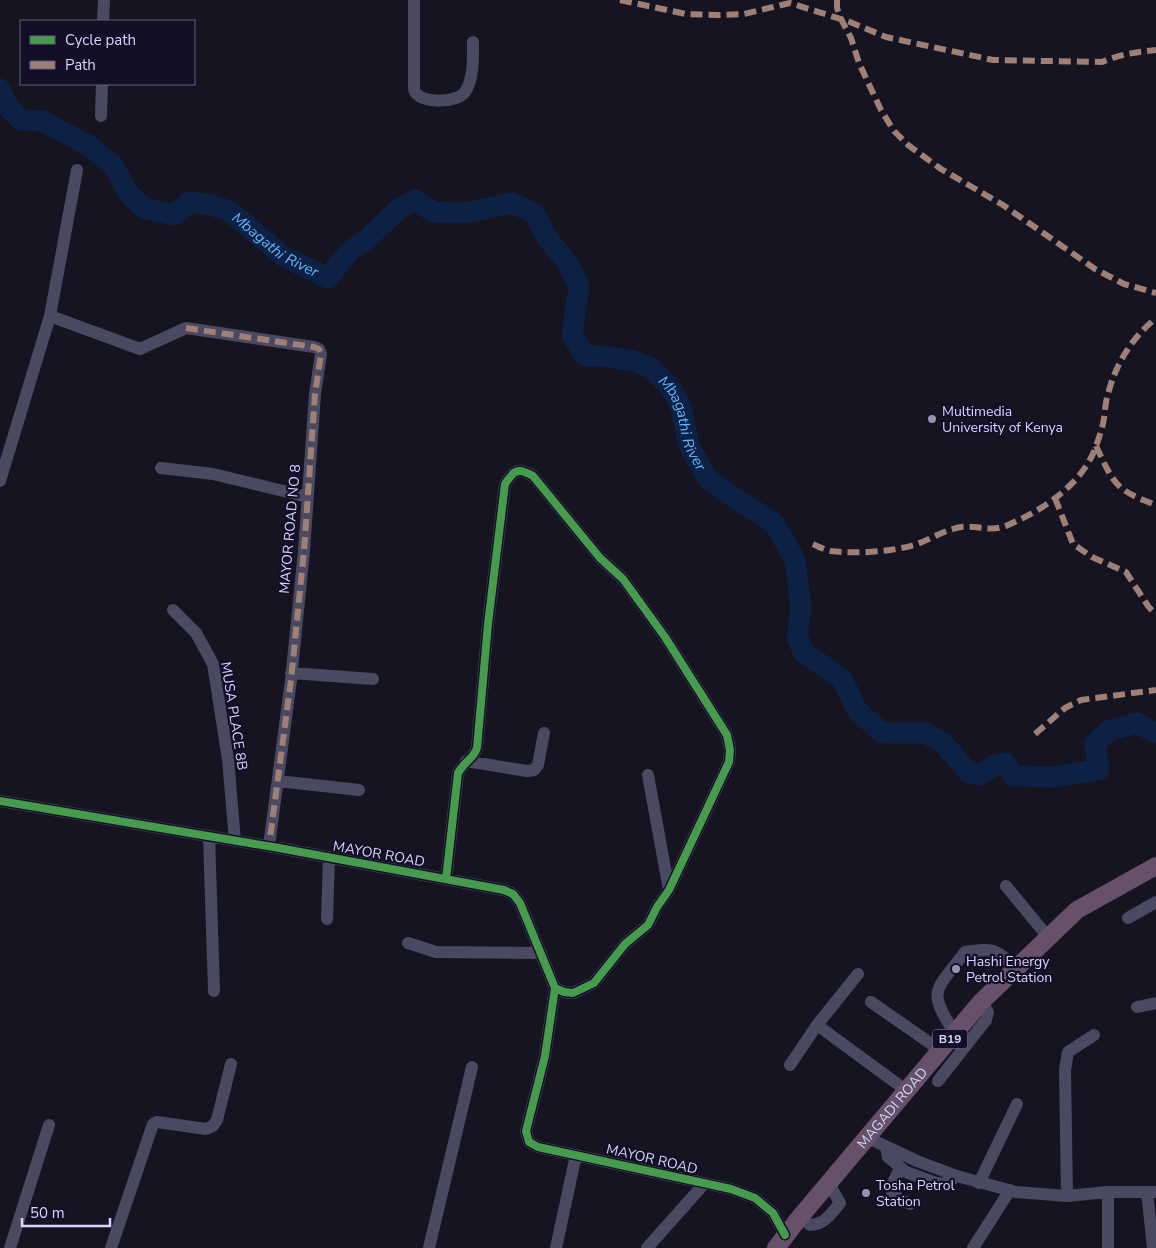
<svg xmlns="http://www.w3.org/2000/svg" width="1156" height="1248" viewBox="0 0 1156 1248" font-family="'Nunito Sans',sans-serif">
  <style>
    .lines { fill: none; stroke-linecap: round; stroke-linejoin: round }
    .river { stroke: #0d2144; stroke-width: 21 }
    .minor { stroke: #4a4962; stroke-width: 12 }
    .highway { stroke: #67516a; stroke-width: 18 }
    .quiet { stroke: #9e8076; stroke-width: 6; stroke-dasharray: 12 6; stroke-linecap: butt }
    .cycleway-casing { stroke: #130f26; stroke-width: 11 }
    .cycleway { stroke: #469c4c; stroke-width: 8 }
    .poi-dot { fill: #9591b1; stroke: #130f26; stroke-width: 2 }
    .labels { text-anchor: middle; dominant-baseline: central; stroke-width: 4.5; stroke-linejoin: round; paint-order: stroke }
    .shield { fill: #130f26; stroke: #9e99be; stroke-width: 1 }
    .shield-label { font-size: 12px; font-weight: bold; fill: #d9d4ff }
    .poi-label { font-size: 14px; fill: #d9d4ff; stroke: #130f26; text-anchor: start }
    .street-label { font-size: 14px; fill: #d9d4ff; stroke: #130f26 }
    .water-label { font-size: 15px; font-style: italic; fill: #62b6ff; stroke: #130f26 }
  </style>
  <rect width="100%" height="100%" fill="#161421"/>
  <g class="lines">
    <path class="river" id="s1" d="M0 89 8 107 21 120 42 121 88 145 113 165 128 193 144 208 174 215 190 202 211 205 229 211 283 256 328 278 349 252 366 240 399 209 415 200 434 212 465 213 512 203 534 213 547 238 567 262 579 286 572 335 585 356H600L634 361 652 368 673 391 681 407 689 446 707 478 736 499 774 523 795 560 801 607 797 636 803 652 842 679 857 710 882 733H925L943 743 969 773 979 775 995 765 1006 763 1013 776 1053 777 1099 770 1095 743 1110 730 1137 723 1156 733"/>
    <path class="minor" d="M414 0V84C414 86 414 90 415 92 422 104 458 103 465 92 474 79 473 57 473 42
      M103 21 104 0
      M101 116 102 84
      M50 316 140 349 186 328 314 347 319 349 321 354 315 394 304 551 291 680 269 846
      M161 468 213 474 308 497
      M0 481 50 316 77 170
      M173 610 196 633 213 664 228 759 235 841
      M291 673 373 679
      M466 761 527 771 534 770 538 765 544 733
      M648 775 669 890
      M278 781 359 790
      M0 801 279 848 504 890 513 894 520 903 555 988 545 1056 526 1131 529 1142 538 1147 731 1189 755 1198 773 1213 785 1235
      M209 836 214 991
      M446 879 458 773C465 760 473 760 477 748L488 624 505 484C514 470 518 467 533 476L600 558 623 579 665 637 727 735 730 750 729 762 669 890 657 907 648 925 625 944 594 983 573 993 564 992 555 988
      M1006 886 1048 937
      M1128 918 1156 902
      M327 919 329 857
      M408 943 436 952 541 953
      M871 1002 940 1050
      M1137 1007 1156 1003
      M817 1025 907 1091
      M955 1033C925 989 937 990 965 952 993 948 995 948 1016 968
      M790 1065 817 1025 858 974
      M938 1081 986 1020 988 1012 981 1002
      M868 1138 917 1161 957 1176 1016 1192 1067 1196 1108 1192H1156
      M886 1147 888 1157 906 1172 936 1183 945 1184 957 1176
      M900 1168 892 1185V1192L898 1198 910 1204
      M979 1183 1017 1104
      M1108 1192V1248
      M1147 1192 1153 1248
      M1067 1196 1065 1070 1068 1052 1094 1035
      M800 1217 810 1225C824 1225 832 1213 840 1203L829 1184
      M10 1248 49 1125
      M111 1248 153 1124 157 1122 206 1129 213 1126 217 1120 231 1064
      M429 1248 472 1067
      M556 1248 576 1155
      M647 1248 704 1184
      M973 1248 1010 1190"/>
    <path class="highway" id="s2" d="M776 1248 800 1217 981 1002 1077 910 1156 866"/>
    <path class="quiet" d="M620 0 686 14 719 15 744 14 790 3 850 22 886 37 993 60 1102 62C1120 54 1137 52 1156 50
      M837 0V8L841 19 851 38 859 63 881 110 894 131 908 145 941 169 1003 205 1095 269 1124 284 1156 293
      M186 328 314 347 319 349 321 354 315 394 304 551 291 680 269 846
      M1096 446C1114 484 1115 490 1156 505
      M1055 498 1073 544 1092 557 1126 572 1148 606 1156 615
      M813 544C819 547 825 550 831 551 855 554 890 552 914 545 927 541 939 533 953 529 973 522 988 534 1008 525 1043 510 1081 485 1095 449 1098 441 1101 432 1103 424 1105 414 1105 403 1108 394 1116 363 1132 338 1156 318
      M1035 734 1065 708 1081 700 1156 690"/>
    <g class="cycleway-casing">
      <path id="cycleway" d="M0 801 279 848 504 890 513 894 520 903 555 988 545 1056 526 1131 529 1142 538 1147 731 1189 755 1198 773 1213 785 1235
        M446 879 458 773C465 760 473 760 477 748L488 624 505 484C514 470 518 467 533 476L600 558 623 579 665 637 727 735 730 750 729 762 669 890 657 907 648 925 625 944 594 983 573 993 564 992 555 988"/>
    </g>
    <use href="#cycleway" class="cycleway"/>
  </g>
  <g class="poi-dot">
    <circle cx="932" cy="419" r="5"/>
    <circle cx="956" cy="969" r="5"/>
    <circle cx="866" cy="1193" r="5"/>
  </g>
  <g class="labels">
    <rect class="shield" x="932.5" y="1029.5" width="35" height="19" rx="4"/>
    <g class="shield-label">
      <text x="950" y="1039">B19</text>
    </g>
    <g class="poi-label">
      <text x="942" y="411">Multimedia<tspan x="942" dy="16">University of Kenya</tspan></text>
      <text x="966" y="961">Hashi Energy<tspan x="966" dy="16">Petrol Station</tspan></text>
      <text x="876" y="1185">Tosha Petrol<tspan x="876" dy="16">Station</tspan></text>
    </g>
    <g class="street-label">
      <text transform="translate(290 529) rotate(-85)">MAYOR ROAD NO 8</text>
      <text transform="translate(234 716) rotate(81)">MUSA PLACE 8B</text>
      <text transform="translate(379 854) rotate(10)">MAYOR ROAD</text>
      <text stroke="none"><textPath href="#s2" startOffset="182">MAGADI ROAD</textPath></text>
      <text transform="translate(652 1159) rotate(13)">MAYOR ROAD</text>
    </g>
    <g class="water-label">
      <text stroke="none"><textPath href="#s1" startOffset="346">Mbagathi River</textPath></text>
      <text stroke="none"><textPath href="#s1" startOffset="946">Mbagathi River</textPath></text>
    </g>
  </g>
  <rect x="20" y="20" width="175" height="65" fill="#130f26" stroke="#625e7d"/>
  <rect x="30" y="36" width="25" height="8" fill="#469c4c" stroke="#625e7d"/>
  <text x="65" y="45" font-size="15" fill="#d9d4ff">Cycle path</text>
  <rect x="30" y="61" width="25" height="8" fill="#9e8076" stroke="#625e7d"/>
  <text x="65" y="70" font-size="15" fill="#d9d4ff">Path</text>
  <path d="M22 1218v8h88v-8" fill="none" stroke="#d9d4ff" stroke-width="2.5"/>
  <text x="30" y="1218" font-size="15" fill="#d9d4ff" stroke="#130f26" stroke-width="4" paint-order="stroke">50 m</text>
</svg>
